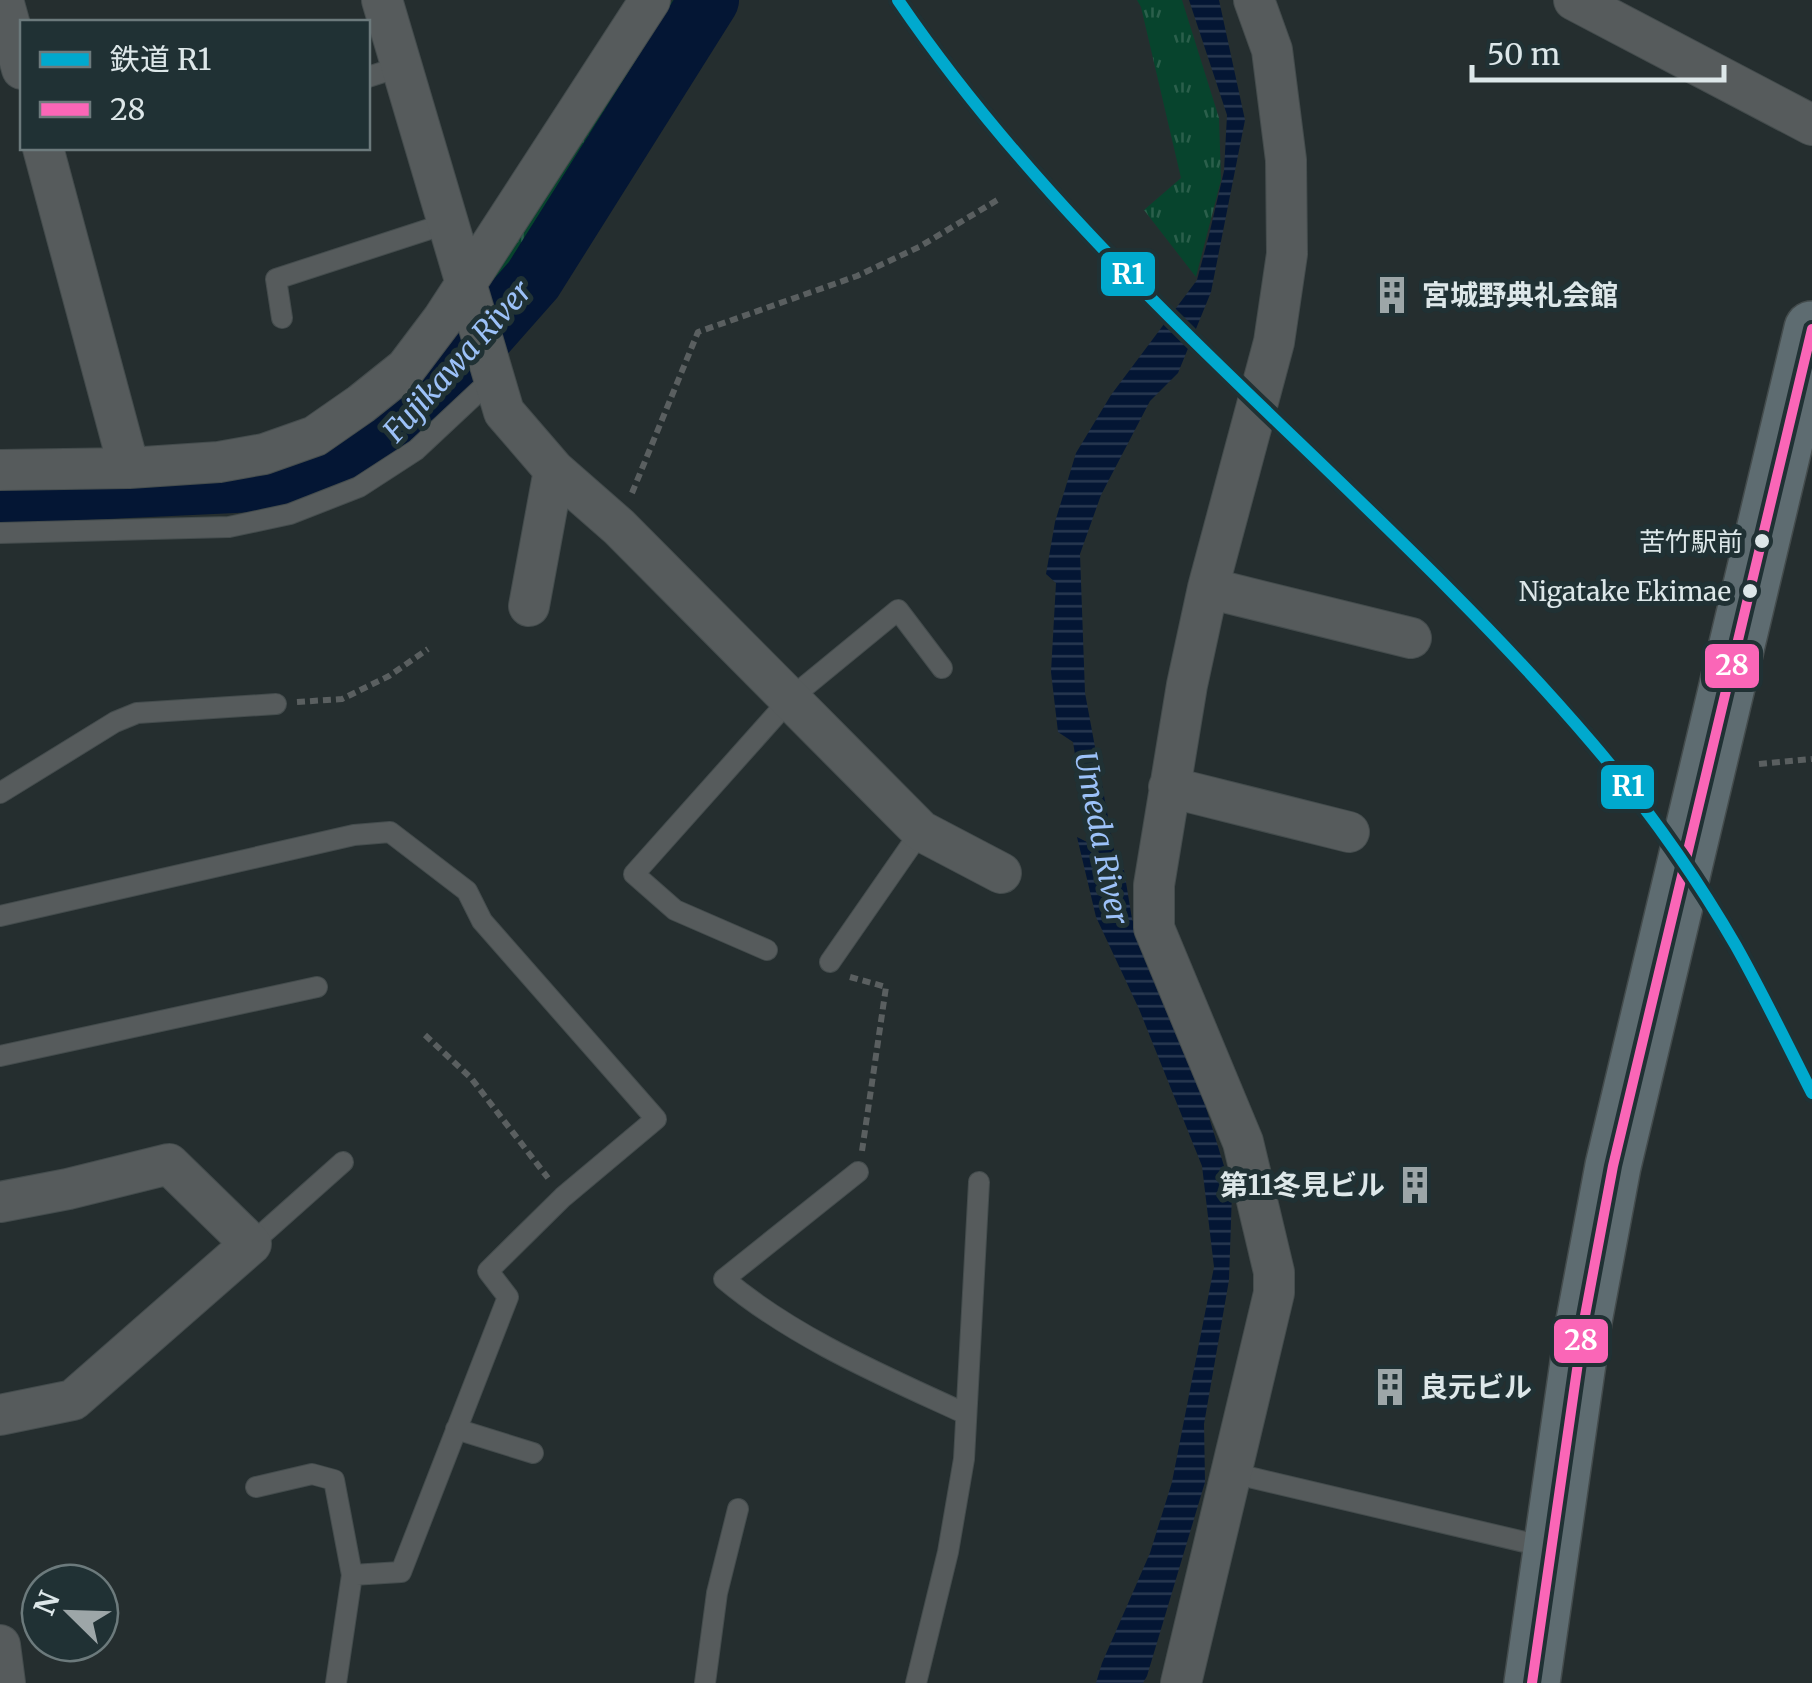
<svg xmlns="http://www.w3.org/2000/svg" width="1812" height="1683" viewBox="0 0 1812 1683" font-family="Merriweather,'Noto Sans JP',serif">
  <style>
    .grass { fill: url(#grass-tufts) }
    .water { fill: url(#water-rules) }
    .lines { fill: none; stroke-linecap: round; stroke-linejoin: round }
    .river { stroke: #041634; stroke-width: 60 }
    .lane-casing { stroke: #444c4d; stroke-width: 22 }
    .street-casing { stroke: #444c4d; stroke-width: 42 }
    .highway-casing { stroke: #444c4d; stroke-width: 58 }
    .path { stroke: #5a5f60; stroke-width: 6; stroke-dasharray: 8 5; stroke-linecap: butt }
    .lane { stroke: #565b5c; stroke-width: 20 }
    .street { stroke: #565b5c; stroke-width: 40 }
    .highway { stroke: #5e6c71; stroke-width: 55 }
    .bus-1-casing { stroke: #203134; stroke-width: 18 }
    .bus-1 { stroke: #fa66b7; stroke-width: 10 }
    .rail-1-casing { stroke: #203134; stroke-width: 20 }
    .rail-1 { stroke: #00a9ce; stroke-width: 12 }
    .bus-dot { fill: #dde7e9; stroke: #203134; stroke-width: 4 }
    .labels { text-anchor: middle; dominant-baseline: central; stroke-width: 10; stroke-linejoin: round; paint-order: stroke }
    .bus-label { font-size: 26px; fill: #dde7e9; stroke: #203134; text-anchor: end }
    .poi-label { font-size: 28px; font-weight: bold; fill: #dde7e9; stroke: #203134; text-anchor: start }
    .water-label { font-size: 30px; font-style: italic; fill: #9cc1f8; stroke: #203134 }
    .line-badge { stroke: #203134; stroke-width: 4 }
    .badge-label { font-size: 28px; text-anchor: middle; font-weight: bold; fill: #fff }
  </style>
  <defs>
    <pattern id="grass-tufts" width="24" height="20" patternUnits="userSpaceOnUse" patternTransform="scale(2.5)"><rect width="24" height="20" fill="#07442d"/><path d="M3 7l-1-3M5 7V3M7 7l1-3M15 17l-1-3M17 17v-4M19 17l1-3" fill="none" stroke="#2b5f4b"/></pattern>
    <pattern id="water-rules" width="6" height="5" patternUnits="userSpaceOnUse" patternTransform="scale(2.5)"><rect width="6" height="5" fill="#041634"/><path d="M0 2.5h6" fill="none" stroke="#283851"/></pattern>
  </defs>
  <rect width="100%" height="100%" fill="#252e2f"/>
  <path class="grass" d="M673 0H701L489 324 477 296Z
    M1137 0H1182L1219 118 1221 180 1196 277 1144 210 1181 178 1141 7Z"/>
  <path class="water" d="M1189 0H1219L1245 120 1211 292 1178 373 1150 401 1101 495 1080 554 1085 693 1115 855 1124 870 1132 919 1204 1101 1232 1192 1229 1280 1204 1424 1205 1482 1147 1676 1143 1683H1096L1102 1663 1150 1553 1172 1482 1214 1267 1202 1166 1139 1009 1096 917 1077 837 1089 843 1073 742 1058 732 1051 672 1056 583 1046 574 1055 522 1076 453 1111 395 1197 280 1209 235 1224 171 1227 115Z"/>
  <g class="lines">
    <path class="river" d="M0 494 298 480 388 444 533 280 709 0"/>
    <g class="lane-casing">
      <path id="lane" d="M368 77 402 66
        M282 318 276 279 448 223
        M0 533 229 527 290 514 359 487 416 450 494 377
        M0 793 115 722 137 713 276 704
        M0 916 354 835 390 832 467 891 482 921 656 1119 563 1197 488 1271 508 1297 401 1572 352 1575 336 1683
        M767 950 675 910 634 874 792 697 898 610 942 668
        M830 962 921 831
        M0 1056 317 987
        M858 1172 724 1279C794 1338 884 1376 966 1414
        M251 1244 343 1162
        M456 1429 533 1453
        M1232 1473 1550 1548
        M256 1487 312 1474 334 1480 352 1575
        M705 1683 717 1593 738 1509
        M916 1683 948 1552 964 1459 979 1182"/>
    </g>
    <g class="street-casing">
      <path id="street" d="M3 0 22 69
        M382 0 504 412 554 470 619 527 921 831 1001 873
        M1574 0 1812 125
        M43 148 129 468
        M0 470 129 468 219 462 264 454 315 436 361 404 406 368 443 319 650 0
        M1208 588 1411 638
        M529 606 554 470
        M1169 787 1349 832
        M0 1202 68 1189 169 1164 251 1244 73 1400 0 1415
        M0 1645 5 1683
        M1181 1683 1274 1293V1272L1243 1142 1154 928V885L1187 685 1208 588 1274 342 1287 254 1286 160 1272 50 1254 0"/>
    </g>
    <g class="highway-casing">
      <path id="highway" d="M1532 1683 1584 1321 1613 1166 1812 329"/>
    </g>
    <path class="path" d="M632 493 698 332 857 276 919 247 999 199
      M297 702 342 699 389 676 428 649
      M1759 764 1812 759
      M850 977 886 987 862 1151
      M425 1035 471 1078 548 1178"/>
    <use href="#lane" class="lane"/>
    <use href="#street" class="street"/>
    <use href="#highway" class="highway"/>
    <g class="bus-1-casing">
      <path id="bus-1" d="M1532 1683 1584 1321 1613 1166 1812 329"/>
    </g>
    <use href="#bus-1" class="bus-1"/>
    <g class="rail-1-casing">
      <path id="rail-1" d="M898 0C1090 282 1372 485 1592 743 1645 805 1695 875 1736 946 1763 994 1787 1044 1812 1093"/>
    </g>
    <use href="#rail-1" class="rail-1"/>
  </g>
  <defs>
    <g id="building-bare" transform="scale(3)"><path d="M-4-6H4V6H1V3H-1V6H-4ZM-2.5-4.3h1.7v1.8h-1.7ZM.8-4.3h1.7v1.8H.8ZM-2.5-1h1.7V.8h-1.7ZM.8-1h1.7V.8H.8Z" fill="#9da6a8" stroke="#203134" stroke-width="2.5" paint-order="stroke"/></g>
  </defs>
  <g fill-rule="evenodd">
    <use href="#building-bare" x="1392" y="295"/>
    <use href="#building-bare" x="1415" y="1185"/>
    <use href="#building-bare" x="1390" y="1387"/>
  </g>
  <g class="bus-dot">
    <circle cx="1762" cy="541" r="9"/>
    <circle cx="1750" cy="591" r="9"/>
  </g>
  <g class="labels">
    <g class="bus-label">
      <text x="1743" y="541">苦竹駅前</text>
      <text x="1731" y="591">Nigatake Ekimae</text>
    </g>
    <g class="poi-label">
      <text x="1422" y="295">宮城野典礼会館</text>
      <text x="1385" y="1185" text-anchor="end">第11冬見ビル</text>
      <text x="1420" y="1387">良元ビル</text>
    </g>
    <g class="water-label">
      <text transform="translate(457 361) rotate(-48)">Fujikawa River</text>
      <text transform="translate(1102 838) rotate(79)">Umeda River</text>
    </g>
  </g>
  <g class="line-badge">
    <rect x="1099" y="250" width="58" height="48" rx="10" fill="#00a9ce"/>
    <rect x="1703" y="642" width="58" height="48" rx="10" fill="#fa66b7"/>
    <rect x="1599" y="763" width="57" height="48" rx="10" fill="#00a9ce"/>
    <rect x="1552" y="1317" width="58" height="48" rx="10" fill="#fa66b7"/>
  </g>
  <g class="badge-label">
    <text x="1128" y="284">R1</text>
    <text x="1732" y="675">28</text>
    <text x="1628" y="796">R1</text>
    <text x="1581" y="1350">28</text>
  </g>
  <rect x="20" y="20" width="350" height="130" fill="#203134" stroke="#6c7a7c" stroke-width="2.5"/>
  <rect x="40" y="52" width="50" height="15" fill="#00a9ce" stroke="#6c7a7c" stroke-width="2.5"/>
  <text x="110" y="70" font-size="30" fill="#dde7e9">鉄道 R1</text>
  <rect x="40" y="102" width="50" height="15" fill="#fa66b7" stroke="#6c7a7c" stroke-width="2.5"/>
  <text x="110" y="120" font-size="30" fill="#dde7e9">28</text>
  <g transform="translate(70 1613) rotate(293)"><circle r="48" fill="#203134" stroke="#6c7a7c" stroke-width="2.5"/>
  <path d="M0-8L18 38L0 25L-18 38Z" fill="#9da6a8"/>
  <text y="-15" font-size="28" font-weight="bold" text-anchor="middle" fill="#dde7e9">N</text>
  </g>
  <path d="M1472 65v15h252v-15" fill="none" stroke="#dde7e9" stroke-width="5"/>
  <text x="1487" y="65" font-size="30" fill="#dde7e9" stroke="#203134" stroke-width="8" paint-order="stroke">50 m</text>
</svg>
